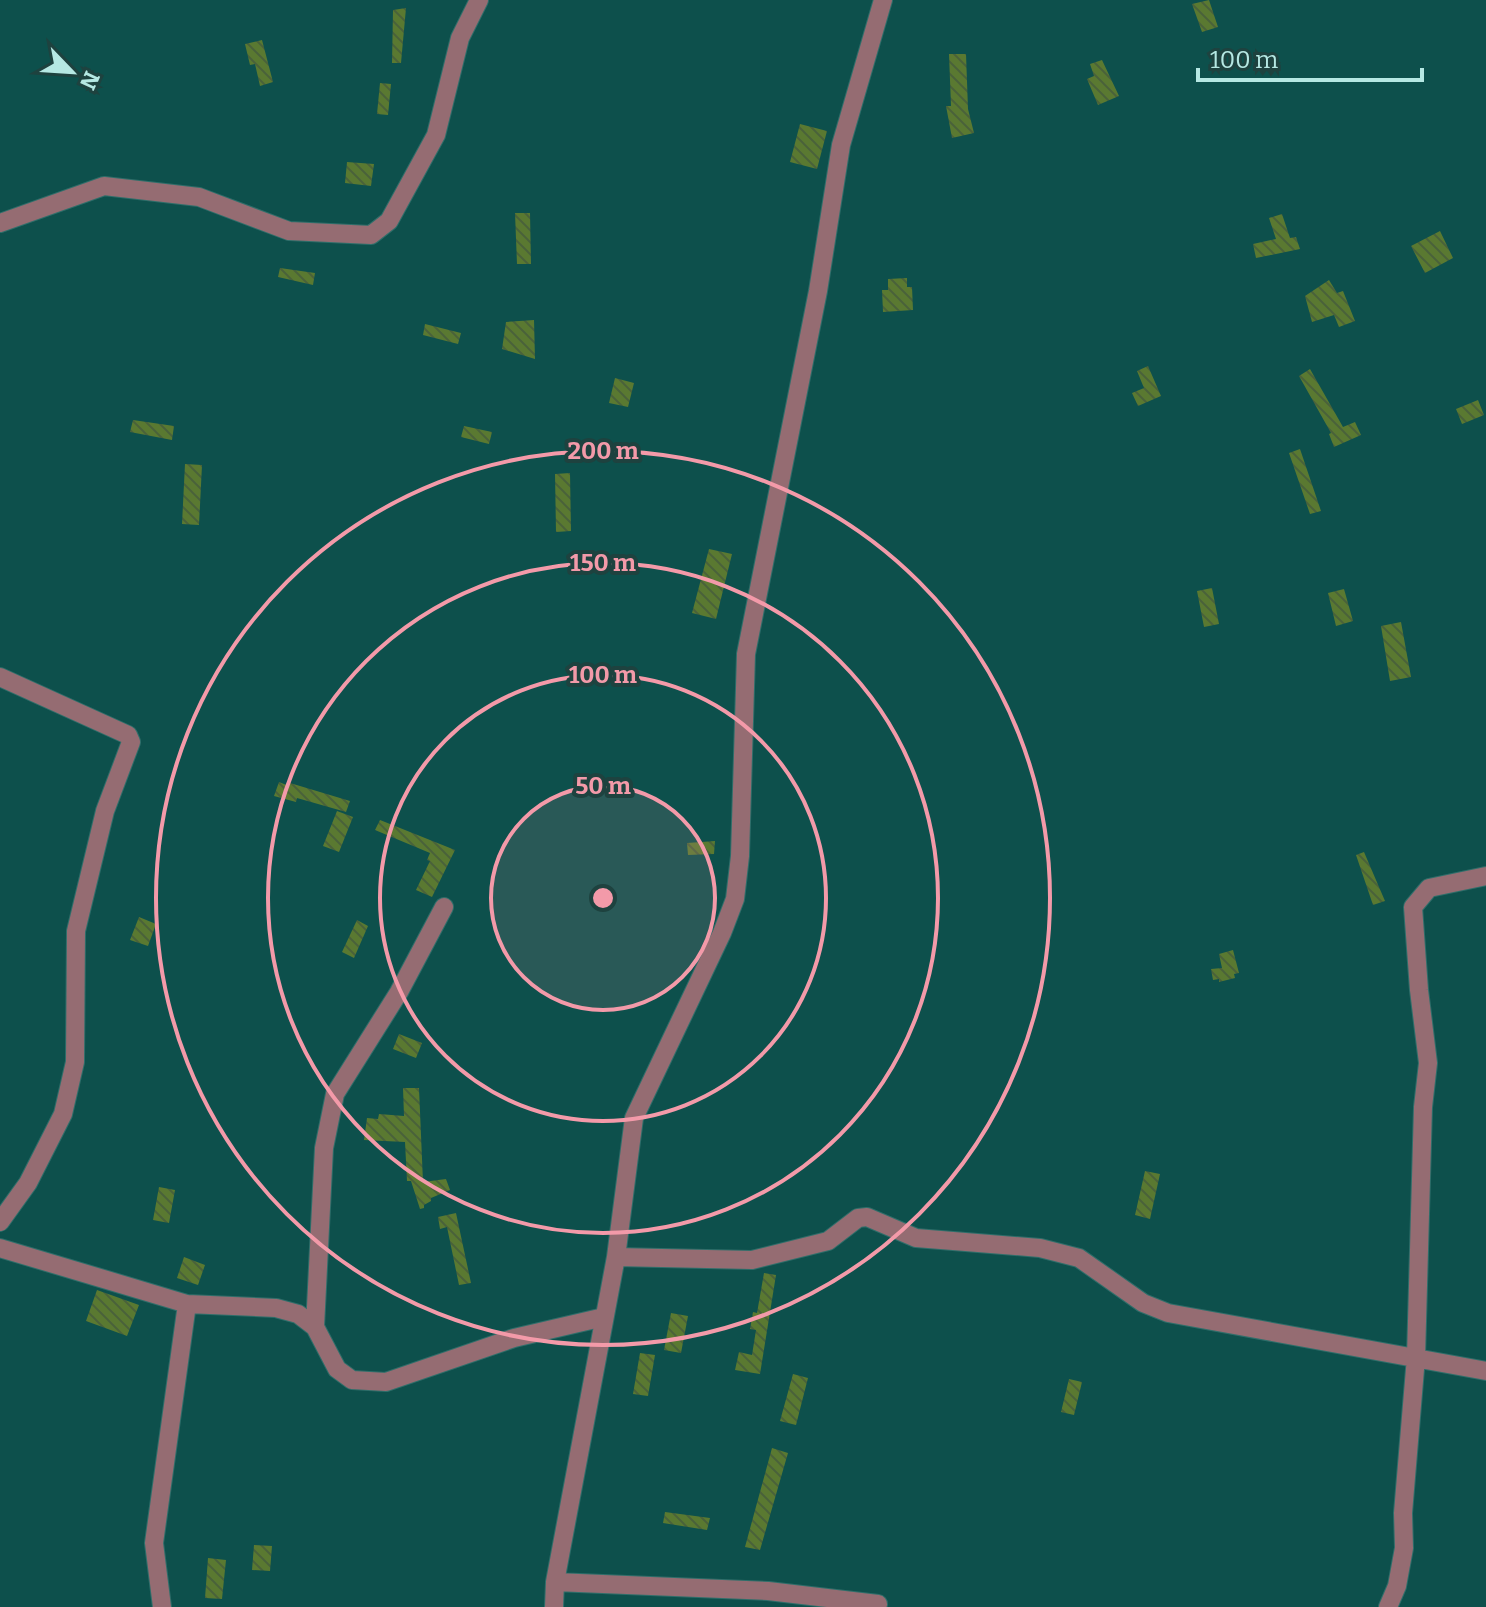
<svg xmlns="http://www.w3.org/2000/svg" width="1486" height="1607" viewBox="0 0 1486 1607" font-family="Bitter,serif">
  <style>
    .building { fill: url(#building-back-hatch) }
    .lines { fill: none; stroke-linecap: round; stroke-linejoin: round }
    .minor-casing { stroke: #2f6e6a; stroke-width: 20 }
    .minor { stroke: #956c72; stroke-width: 18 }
    .ring { fill: none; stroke: #f39aa9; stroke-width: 4 }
    .centre { fill: #f39aa9; stroke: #1e423f; stroke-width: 4 }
    .ring-label { font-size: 24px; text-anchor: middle; font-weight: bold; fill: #f39aa9; stroke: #1e423f; stroke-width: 8; stroke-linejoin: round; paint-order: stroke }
  </style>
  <defs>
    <pattern id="building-back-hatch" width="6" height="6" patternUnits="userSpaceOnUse" patternTransform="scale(2)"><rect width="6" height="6" fill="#5a7931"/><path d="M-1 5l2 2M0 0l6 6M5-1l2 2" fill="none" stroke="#4a623a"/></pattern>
  </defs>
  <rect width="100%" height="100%" fill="#0d504c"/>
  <path class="building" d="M1209 0 1218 27 1202 32 1192 4Z
    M406 8 401 63H392L393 10Z
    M262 40 273 82 260 86 255 64 250 65 245 44Z
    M949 54H966L968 109 974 133 952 138 946 106H951Z
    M1102 60 1119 96 1098 105 1087 79 1094 76 1090 64Z
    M380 83 391 84 388 115 377 114Z
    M800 124 827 131 817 169 790 162Z
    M347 162 374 164 371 186 345 183Z
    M515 213H530L531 264H517Z
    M1282 214 1290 238 1296 237 1300 249 1256 258 1253 244 1276 239 1269 218Z
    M1440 231 1453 258 1425 273 1411 246Z
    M280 268 315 273 313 285 278 277Z
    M907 278V287H912L913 310 883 312 882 290H888V279Z
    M1329 280 1337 293 1343 291 1355 321 1339 327 1334 315 1312 322 1305 296Z
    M534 320 535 359 502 349 506 322Z
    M425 324 461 333 458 344 423 335Z
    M1148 366 1161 396 1138 406 1132 393 1144 388 1137 371Z
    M1310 369 1343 427 1355 422 1361 435 1334 447 1329 434 1331 433 1299 376Z
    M615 378 634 383 628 407 609 403Z
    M1478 400 1484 415 1462 424 1456 409Z
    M133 420 174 426 172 440 130 432Z
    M464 426 492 432 489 444 461 437Z
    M1300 449 1321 511 1310 514 1289 453Z
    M185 464 202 465 199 525 182 524Z
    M570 473 571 531 556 532 555 474Z
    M709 549 732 554 716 619 692 613Z
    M1212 588 1219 624 1204 627 1197 591Z
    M1344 589 1353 621 1336 626 1328 593Z
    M1401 622 1411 677 1390 681 1381 626Z
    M279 782 289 786 290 783 350 801 346 812 297 798 296 802 274 796Z
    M337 811 353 817 339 852 323 846Z
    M380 820 455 850 432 897 416 890 430 861 427 860 430 853 375 830Z
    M715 841 714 854 688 855 687 843Z
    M1364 852 1385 901 1373 905 1356 855Z
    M139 917 156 924 148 946 130 940Z
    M357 920 368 926 354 958 342 952Z
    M1233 950 1239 973 1234 974 1235 978 1219 982V979L1213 980 1211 969 1222 968 1219 954Z
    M399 1034 422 1043 416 1058 393 1049Z
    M403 1088H419L423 1182 446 1179 450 1190 431 1198V1201L424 1205V1208L420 1209 411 1181H407L405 1142 364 1140 367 1118 378 1119 379 1114 404 1116Z
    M1145 1171 1160 1174 1150 1219 1135 1215Z
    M159 1187 175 1190 169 1223 153 1220Z
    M456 1213 471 1283 459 1285 447 1227 440 1229 438 1217Z
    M184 1257 205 1265 198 1285 177 1278Z
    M764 1273 776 1275 760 1374 735 1370 739 1352 752 1355 756 1330 750 1329 753 1312 757 1313Z
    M97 1290 139 1305 127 1336 86 1321Z
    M671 1313 688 1316 681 1353 664 1350Z
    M640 1353 655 1355 648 1396 633 1394Z
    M793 1374 808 1378 796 1425 780 1421Z
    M1069 1379 1082 1382 1074 1415 1061 1412Z
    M772 1448 788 1453 760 1550 745 1547Z
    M665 1512 710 1518 707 1530 663 1523Z
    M254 1545 272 1546 270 1571 252 1570Z
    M208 1558 226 1560 222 1599 205 1598Z"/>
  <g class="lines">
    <g class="minor-casing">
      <path id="minor" d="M0 223 104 186 199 197 289 231 371 235 389 221 436 135 460 38 479 0
        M0 677 128 735 131 742 105 811 76 931 75 1062 63 1114 28 1183 0 1222
        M0 1248 187 1304 276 1308 298 1314 315 1327 337 1369 352 1380 386 1382 514 1338 604 1317
        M616 1257 752 1260 828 1241 858 1218 867 1217 916 1238 1040 1248 1079 1258 1143 1303 1168 1313 1486 1371
        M315 1327 324 1148 335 1094 399 992 444 907
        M555 1582 768 1591 878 1604
        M162 1607 154 1543 187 1304
        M554 1607 555 1582 616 1257 634 1118 722 933 735 899 740 856 746 654 818 291 841 145 883 0
        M1388 1607 1397 1586 1404 1548 1403 1513 1416 1357 1423 1107 1428 1063 1419 990 1413 907 1429 888 1486 876"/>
    </g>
    <use href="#minor" class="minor"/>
  </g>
  <circle cx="603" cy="898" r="112" fill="#f39aa9" fill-opacity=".12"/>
  <g class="ring">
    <circle cx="603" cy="898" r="112"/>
    <circle cx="603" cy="898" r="223"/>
    <circle cx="603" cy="898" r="335"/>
    <circle cx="603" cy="898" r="447"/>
  </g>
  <circle cx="603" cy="898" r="12" class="centre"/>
  <g class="ring-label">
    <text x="603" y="459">200 m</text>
    <text x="603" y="571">150 m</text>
    <text x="603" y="683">100 m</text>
    <text x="603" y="794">50 m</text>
  </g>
  <g transform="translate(72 72) rotate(115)" stroke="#1e423f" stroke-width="6" paint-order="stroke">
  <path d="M0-6L14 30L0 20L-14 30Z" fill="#b5e8e3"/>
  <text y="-12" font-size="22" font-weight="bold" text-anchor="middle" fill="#b5e8e3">N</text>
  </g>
  <path d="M1198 68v12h224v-12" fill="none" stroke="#b5e8e3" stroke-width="4"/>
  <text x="1210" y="68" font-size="24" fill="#b5e8e3" stroke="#1e423f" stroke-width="6" paint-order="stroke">100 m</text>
</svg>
